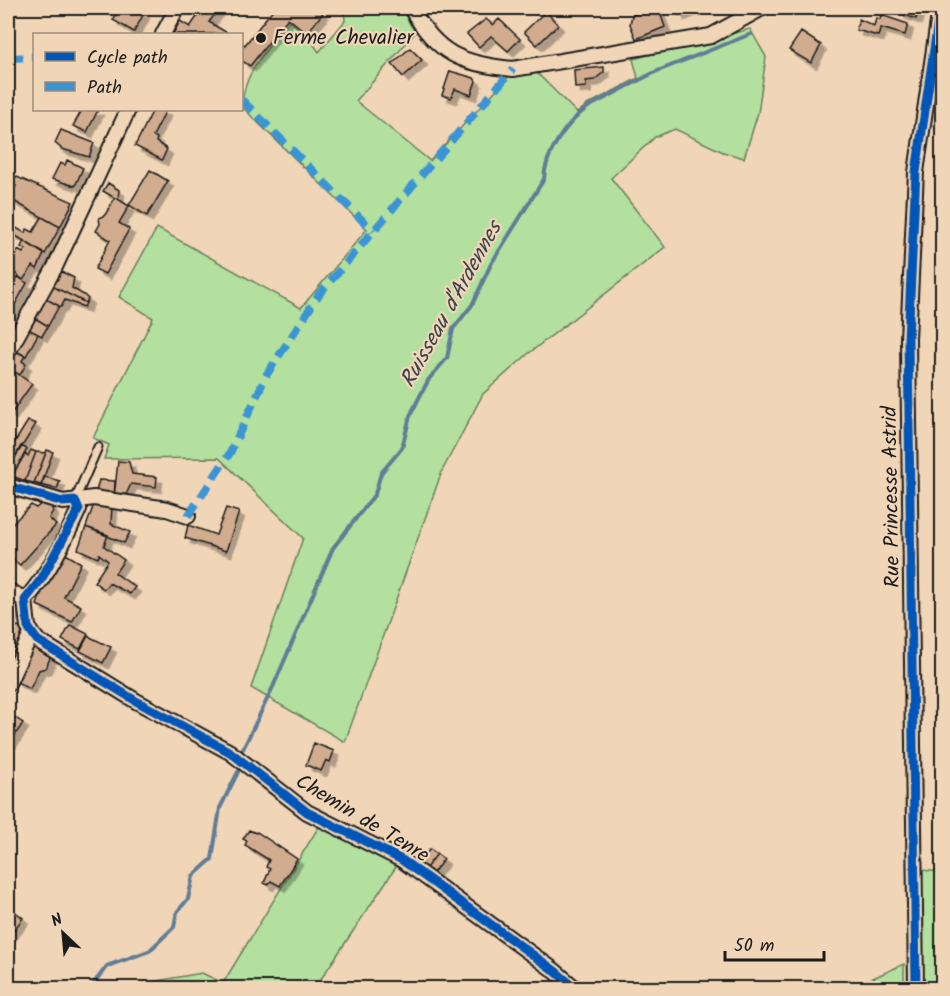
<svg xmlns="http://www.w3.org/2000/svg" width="950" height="996" viewBox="0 0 950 996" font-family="Kalam,sans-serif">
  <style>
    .green { fill: #b3e09e; stroke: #687e5d; stroke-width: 1.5 }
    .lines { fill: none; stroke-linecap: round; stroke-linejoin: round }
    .stream { stroke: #5f7d96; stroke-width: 4 }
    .building { fill: #d1ac8f; stroke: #1c1c1c; stroke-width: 1.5; filter: url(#shadow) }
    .lane-casing { stroke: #1c1c1c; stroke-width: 11 }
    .street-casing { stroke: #1c1c1c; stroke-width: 18 }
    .lane { stroke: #f1d5b7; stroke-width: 7 }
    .street { stroke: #f1d5b7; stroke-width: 14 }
    .quiet { stroke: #3a94d4; stroke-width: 8; stroke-dasharray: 15 8; stroke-linecap: butt }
    .cycleway-casing { stroke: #f1d5b7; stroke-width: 13 }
    .cycleway { stroke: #0057b8; stroke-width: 9 }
    .poi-dot { fill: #1c1c1c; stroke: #f1d5b7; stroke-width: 2 }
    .labels { text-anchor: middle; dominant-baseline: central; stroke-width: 4.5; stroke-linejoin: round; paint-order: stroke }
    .poi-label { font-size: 21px; fill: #1c1c1c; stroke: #f1d5b7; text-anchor: start }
    .street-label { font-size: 21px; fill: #1c1c1c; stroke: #f1d5b7 }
    .water-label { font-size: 22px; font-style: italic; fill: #38444f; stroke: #f1d5b7 }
  </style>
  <defs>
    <filter id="shadow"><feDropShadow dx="5.5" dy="5.5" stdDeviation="0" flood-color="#0004"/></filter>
  </defs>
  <rect width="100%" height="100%" fill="#f1d5b7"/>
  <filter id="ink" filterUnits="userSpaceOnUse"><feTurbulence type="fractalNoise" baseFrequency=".0167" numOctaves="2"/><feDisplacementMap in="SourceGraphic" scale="12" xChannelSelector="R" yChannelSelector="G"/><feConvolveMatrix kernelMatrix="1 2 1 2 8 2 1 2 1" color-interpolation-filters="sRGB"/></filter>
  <g filter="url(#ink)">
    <path class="green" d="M344 8H401L415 33 356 101 430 161 509 76 536 72 577 113 587 105 638 78 633 59 750 29 766 57 758 113 744 158 723 152 675 129 655 137 611 178 665 247 528 354 483 394 442 471 345 742 251 688 303 538 219 458 104 459 109 445 93 438 153 318 119 297 157 228 301 308 367 229 242 107C242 73 270 46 289 21L308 36 319 52 345 21Z
      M321 823 398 864 315 988H116L202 973 223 983Z
      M921 870 942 872V988H921Z
      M904 964V988H851Z"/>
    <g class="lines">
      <path class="stream" d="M243 749 273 687 333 548 375 494 381 473 402 448 410 416 419 398 429 379 447 358 453 329 472 305 491 264 544 179C545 153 567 122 588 107L655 72 751 34
        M90 988 107 966 149 951 174 927 177 912 188 899 193 876 212 859 220 808 238 772"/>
    </g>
    <path class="building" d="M128 8 144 13 134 32 113 20 119 9 126 13Z
      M203 8H220L209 22 229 34H173L180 21 190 27Z
      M274 8H316L323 13 307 33 288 18 250 66 242 61V43L245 45Z
      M654 8 659 10 665 27 636 39 630 24 632 15Z
      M676 8H697L679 15Z
      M901 8H919L916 19 899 13Z
      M546 11 558 25 537 45 524 32Z
      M881 15 908 24 905 35 881 28 878 36 856 30 859 19 874 26 876 18 880 19Z
      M486 19 493 25 499 19 520 39 508 51 491 36 479 47 467 34Z
      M801 32 821 45 811 63 789 50Z
      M410 48 422 60 403 77 392 64Z
      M604 67V72L594 80 586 81V87L575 88 574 70Z
      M450 71 474 78 476 81 471 95 455 89 451 98 442 95Z
      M82 110H98L87 132 73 126Z
      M153 110H166L153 136 157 138 156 142 167 149 162 160 135 146Z
      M61 130 94 143 89 157 62 149 55 143Z
      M67 160 83 168 75 186 52 179 60 163 65 165Z
      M150 170 168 181 147 216 129 205Z
      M8 173 73 202 60 227 8 198 16 186 8 182Z
      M108 183 119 190 118 199 129 206 119 223 129 229 105 274 95 269 110 240 96 231 100 224 99 218 105 215 115 198 103 191Z
      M42 217 60 227 45 254 8 231 11 225 25 233 27 229 33 232Z
      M24 241 44 254 37 269 33 266 23 280 8 267 18 250 23 253 26 249 21 247Z
      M58 270 74 278 72 288 84 295 88 299 86 303 48 284Z
      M18 277 27 283 9 315 8 291Z
      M48 284 86 303 84 307 65 300 61 307 41 296Z
      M41 296 59 306 48 326 30 315Z
      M30 315 48 326 42 336 24 327Z
      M24 327 38 334 26 356 12 349Z
      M12 349 25 356 22 361 26 364 20 375 15 372 8 381V356Z
      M15 372 32 384 11 414 8 412V383Z
      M28 421 36 424 8 469V453Z
      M9 434 16 439 8 453V436Z
      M21 446 27 449 12 476 8 469Z
      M31 450 36 452 25 481 12 476 25 454 28 456Z
      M47 450 53 452 41 485 34 483Z
      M36 452 46 453 34 483 25 481Z
      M118 461 129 462 132 474 157 477 156 487 131 484 124 499 114 498Z
      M45 477 60 481 57 489 41 485Z
      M99 480 115 481 114 498 95 495Z
      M95 501 112 505 111 524 130 532 124 543 86 527Z
      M49 502 53 511 49 518 56 525 20 565 10 557 8 560V528L31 505 36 508 41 504Z
      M226 508 239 512 226 551 185 538 188 525 216 535Z
      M86 527 108 535 104 546 124 560 115 573 135 587 130 594 109 583 104 589 94 582 108 561 99 554 98 558 78 549Z
      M64 553 81 563 64 597 81 606 72 622 37 605 41 593Z
      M8 601 17 607 8 621Z
      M70 625 88 634 80 649 62 640Z
      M16 626 22 627 21 642 8 673V637L11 638Z
      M88 636 111 647 103 663 80 651Z
      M32 644 52 653 46 668 39 670 30 689 15 681Z
      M8 713 23 723 8 746Z
      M314 743 334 751 330 762 326 760 321 771 306 765Z
      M249 830 256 833 257 832 297 859 280 886 271 881 268 885 264 883 270 869 266 867 269 860 245 845 247 841 243 839Z
      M430 849 437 854 426 868 419 862Z
      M437 854 444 859 433 873 426 868Z
      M13 910 23 918 8 938V917Z"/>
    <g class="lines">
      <g class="lane-casing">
        <path id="lane" d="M75 500 98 447"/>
      </g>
      <g class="street-casing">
        <path id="street" d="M411 8C437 54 461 64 513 69L711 36 762 8
          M163 34 177 8
          M8 352 55 267 128 110
          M8 486 63 502 94 498 167 509 188 516
          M8 590 25 600
          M25 600 28 627 37 640 136 701 230 752 307 812 402 860 555 971 575 988
          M25 600C48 575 65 540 79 509L75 501
          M8 684 31 634
          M916 988 908 339 916 172 940 8"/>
      </g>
      <use href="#lane" class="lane"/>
      <use href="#street" class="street"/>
      <path class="quiet" d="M8 58 34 57
        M242 100 373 231
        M188 516 230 453 267 374 320 293 513 69"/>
      <g class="cycleway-casing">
        <path id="cycleway" d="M8 486 63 502 75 501 79 509 42 578 25 600 28 627 37 640 136 701 230 752 307 812 402 860 555 971 575 988
          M916 988 908 339 916 172 940 8"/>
      </g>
      <use href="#cycleway" class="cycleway"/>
    </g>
  </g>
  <circle class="poi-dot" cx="261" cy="38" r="6"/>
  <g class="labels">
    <g class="poi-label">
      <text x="273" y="38">Ferme Chevalier</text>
    </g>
    <g class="street-label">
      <text transform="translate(892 497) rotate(-91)">Rue Princesse Astrid</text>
      <text transform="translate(362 819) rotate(31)">Chemin de Tenre</text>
    </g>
    <g class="water-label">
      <text transform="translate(452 305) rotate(-61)">Ruisseau d'Ardennes</text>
    </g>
  </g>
  <rect width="950" height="996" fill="none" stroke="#f1d5b7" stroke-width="30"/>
  <rect x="15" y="15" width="920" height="966" fill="none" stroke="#1c1c1c" stroke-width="2" filter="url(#ink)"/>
  <rect x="33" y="33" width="210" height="78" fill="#f1d5b7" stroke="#9c8b79" stroke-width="1.5"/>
  <rect x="45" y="52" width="30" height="9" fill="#0057b8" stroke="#9c8b79" stroke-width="1.5"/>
  <text x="87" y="63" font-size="18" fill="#1c1c1c">Cycle path</text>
  <rect x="45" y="82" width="30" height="9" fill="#3a94d4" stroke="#9c8b79" stroke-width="1.5"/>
  <text x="87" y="93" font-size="18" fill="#1c1c1c">Path</text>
  <g transform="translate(63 933) rotate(334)" stroke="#f1d5b7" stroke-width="4.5" paint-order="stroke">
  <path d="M0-4.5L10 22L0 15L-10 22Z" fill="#1c1c1c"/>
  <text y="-9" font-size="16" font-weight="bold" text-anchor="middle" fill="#1c1c1c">N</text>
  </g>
  <path d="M725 951v9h99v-9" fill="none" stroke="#1c1c1c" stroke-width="3"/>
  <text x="734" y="951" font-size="18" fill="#1c1c1c" stroke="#f1d5b7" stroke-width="4.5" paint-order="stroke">50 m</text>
</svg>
